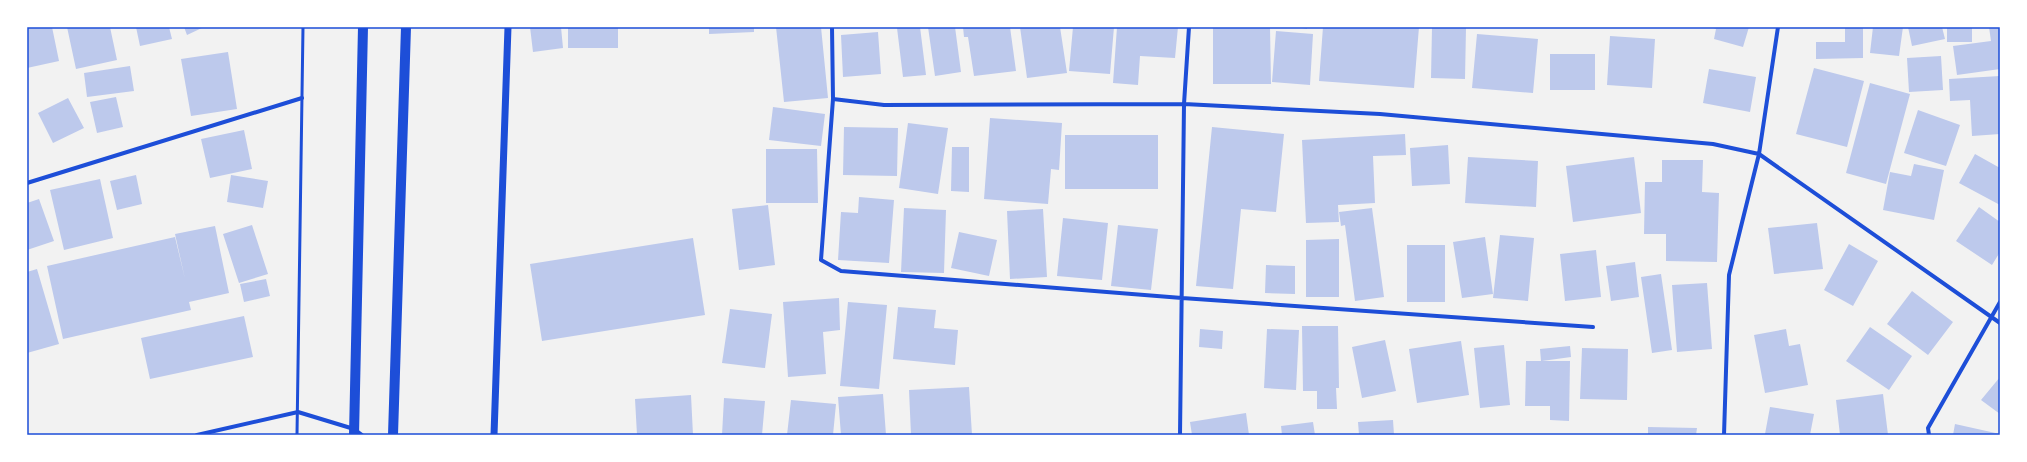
<svg xmlns="http://www.w3.org/2000/svg" width="2027" height="462" viewBox="0 0 2027 462" font-family="'Fira Sans Condensed',sans-serif">
  <style>
    .building { fill: #bdc9ec }
    .lines { fill: none; stroke-linecap: round; stroke-linejoin: round }
    .service { stroke: #1d4ed8; stroke-width: 3 }
    .minor { stroke: #1d4ed8; stroke-width: 4 }
    .tertiary { stroke: #1d4ed8; stroke-width: 7 }
    .primary { stroke: #1d4ed8; stroke-width: 10 }
    .neatline { fill: none; stroke: #1d4ed8; stroke-width: 1.5 }
  </style>
  <rect width="100%" height="100%" fill="#f2f2f2"/>
  <path class="building" d="M27 27H52L59 61 27 68Z
    M67 27H110L117 60 76 69Z
    M136 27H169L172 39 140 46Z
    M184 27H204L187 35Z
    M530 27H561L563 48 533 52Z
    M568 27H618V48H568Z
    M709 27H754V32L709 34Z
    M776 27H821L828 98 784 102Z
    M920 27 926 75 903 77 897 28Z
    M928 27H955L961 72 935 76Z
    M963 27H1010L1016 71 974 76 968 37H964Z
    M1020 27H1060L1067 73 1027 78Z
    M1073 27H1114L1110 74 1069 71Z
    M1117 27H1178L1175 58 1140 56 1138 85 1113 83Z
    M1213 27H1270L1271 84H1213Z
    M1297 27H1307V29Z
    M1323 27H1419L1414 88 1319 81Z
    M1432 27 1466 28 1465 79 1431 78Z
    M1710 27H1749L1743 47 1714 39 1716 29Z
    M1845 27H1863V58L1816 59V42H1845Z
    M1873 27H1903L1899 56 1870 53Z
    M1908 27H1942L1945 39 1912 46Z
    M1947 27H1972V42H1947Z
    M1989 27H2000V69L1957 75 1953 46 1991 41Z
    M1276 31 1313 34 1310 85 1272 82Z
    M878 32 881 74 843 77 841 35Z
    M1477 34 1538 39 1533 93 1472 88Z
    M1610 36 1655 39 1652 88 1607 85Z
    M228 52 237 109 191 116 181 59Z
    M1550 54H1595V90H1550Z
    M1941 56 1943 90 1909 92 1907 58Z
    M130 66 134 91 87 97 84 73Z
    M1814 68 1864 81 1847 147 1796 134Z
    M1709 69 1756 77 1750 112 1703 103Z
    M2000 76V134L1972 136 1970 100 1950 101 1949 79Z
    M1870 83 1910 94 1886 184 1846 173Z
    M116 97 123 127 97 133 90 102Z
    M68 98 84 128 53 143 38 113Z
    M773 107 825 114 821 146 769 140Z
    M1918 110 1960 125 1946 166 1904 153Z
    M990 118 1062 123 1059 170 1051 169 1048 204 984 199Z
    M908 123 948 128 938 194 899 188Z
    M844 127 898 128 897 176 843 175Z
    M1212 127 1284 134 1276 212 1241 209 1233 289 1196 286Z
    M244 130 252 169 210 178 201 139Z
    M1405 134 1406 155 1373 156 1375 203 1338 205 1339 222 1306 223 1302 140Z
    M1065 135H1158V189H1065Z
    M1448 145 1450 184 1412 186 1410 148Z
    M952 147H969V192L951 191Z
    M766 149H817L818 203H766Z
    M1975 154 2000 168V205L1959 183Z
    M1468 157 1538 161 1536 207 1465 203Z
    M1634 157 1641 213 1573 222 1566 166Z
    M1662 160H1703L1702 192 1719 193 1717 262 1666 261V234H1644L1645 182H1662Z
    M1914 164 1944 170 1934 220 1883 210 1890 172 1911 176Z
    M136 175 142 204 117 210 110 181Z
    M231 175 268 181 263 208 227 202Z
    M100 179 113 238 64 250 50 190Z
    M859 197 894 200 889 263 838 260 841 212 858 213Z
    M39 199 54 241 27 250V203Z
    M768 205 775 265 739 270 732 209Z
    M1979 207 2000 222V252L1992 265 1956 241Z
    M904 208 946 210 944 273 901 272Z
    M1372 208 1384 297 1355 301 1345 225 1341 226 1339 212Z
    M1043 209 1047 277 1010 279 1007 211Z
    M1063 218 1108 223 1102 280 1057 276Z
    M1817 223 1823 269 1774 274 1768 228Z
    M252 225 268 274 239 283 223 234Z
    M1118 225 1158 229 1151 290 1111 286Z
    M215 226 229 293 189 302 191 310 63 339 47 266 175 237 185 279 175 234Z
    M959 232 997 240 989 276 951 268Z
    M1500 235 1534 238 1528 301 1493 298Z
    M1485 237 1493 294 1462 298 1453 242Z
    M693 238 705 315 542 341 530 264Z
    M1339 239V297H1306V240Z
    M1849 244 1878 261 1853 306 1824 290Z
    M1407 245H1445V302H1407Z
    M1596 250 1601 297 1565 301 1560 254Z
    M1635 262 1639 297 1611 301 1606 266Z
    M1266 265 1295 266V294L1265 293Z
    M37 269 59 344 27 353V272Z
    M1661 274 1672 350 1652 353 1641 277Z
    M266 279 270 296 244 302 240 284Z
    M1707 283 1712 349 1677 352 1672 285Z
    M1912 291 1953 322 1928 355 1887 324Z
    M839 298 840 330 823 332 826 374 788 377 783 302Z
    M848 302 887 305 879 389 840 386Z
    M898 307 936 310 934 328 958 330 955 365 893 359Z
    M730 309 772 314 765 368 722 363Z
    M244 316 253 357 150 379 141 338Z
    M1302 326H1338L1339 388H1336L1337 409H1317V391H1303Z
    M1870 327 1912 356 1889 390 1846 361Z
    M1200 329 1223 331 1222 349 1199 347Z
    M1267 329 1299 330 1296 390 1264 388Z
    M1786 329 1789 346 1800 344 1808 385 1765 393 1754 335Z
    M1385 340 1396 391 1362 398 1352 347Z
    M1461 341 1469 395 1417 403 1409 349Z
    M1504 345 1510 405 1480 408 1474 348Z
    M1570 346 1571 357 1542 361H1570L1569 421 1550 420V406H1525L1526 361H1541L1540 349Z
    M1582 348 1628 349 1627 400 1580 399Z
    M2000 377V414L1981 400Z
    M969 387 972 435H911L909 390Z
    M883 394 886 435H841L838 397Z
    M1883 394 1888 435H1840L1836 400Z
    M691 395 693 435H637L635 399Z
    M724 398 765 401 762 435H722Z
    M791 400 836 404 833 435H787Z
    M1770 407 1814 414 1810 435 1765 434Z
    M1246 413 1249 435H1192L1190 422Z
    M1393 420 1394 435H1359L1358 422Z
    M1313 422 1315 435H1282L1281 426Z
    M1955 424 2000 434V435H1953Z
    M1648 427 1697 428 1696 435H1648Z"/>
  <g class="lines">
    <path class="service" d="M297 435 303 27"/>
    <path class="minor" d="M832 27 833 99 821 260 841 271 1182 298 1593 327
      M833 99 884 105 1184 104 1380 114 1713 144 1759 154 2000 323
      M27 183 302 98
      M197 435 298 412 354 429 362 435
      M1180 435 1184 104 1189 27
      M1724 435 1729 275 1759 154 1778 27
      M1929 435 1928 428 2000 302"/>
    <path class="tertiary" d="M494 435 508 27"/>
    <path class="primary" d="M354 435 363 27
      M393 435 406 27"/>
  </g>
  <rect width="2027" height="462" fill="none" stroke="#ffffff" stroke-width="56"/>
  <rect x="28" y="28" width="1971" height="406" class="neatline"/>
</svg>
